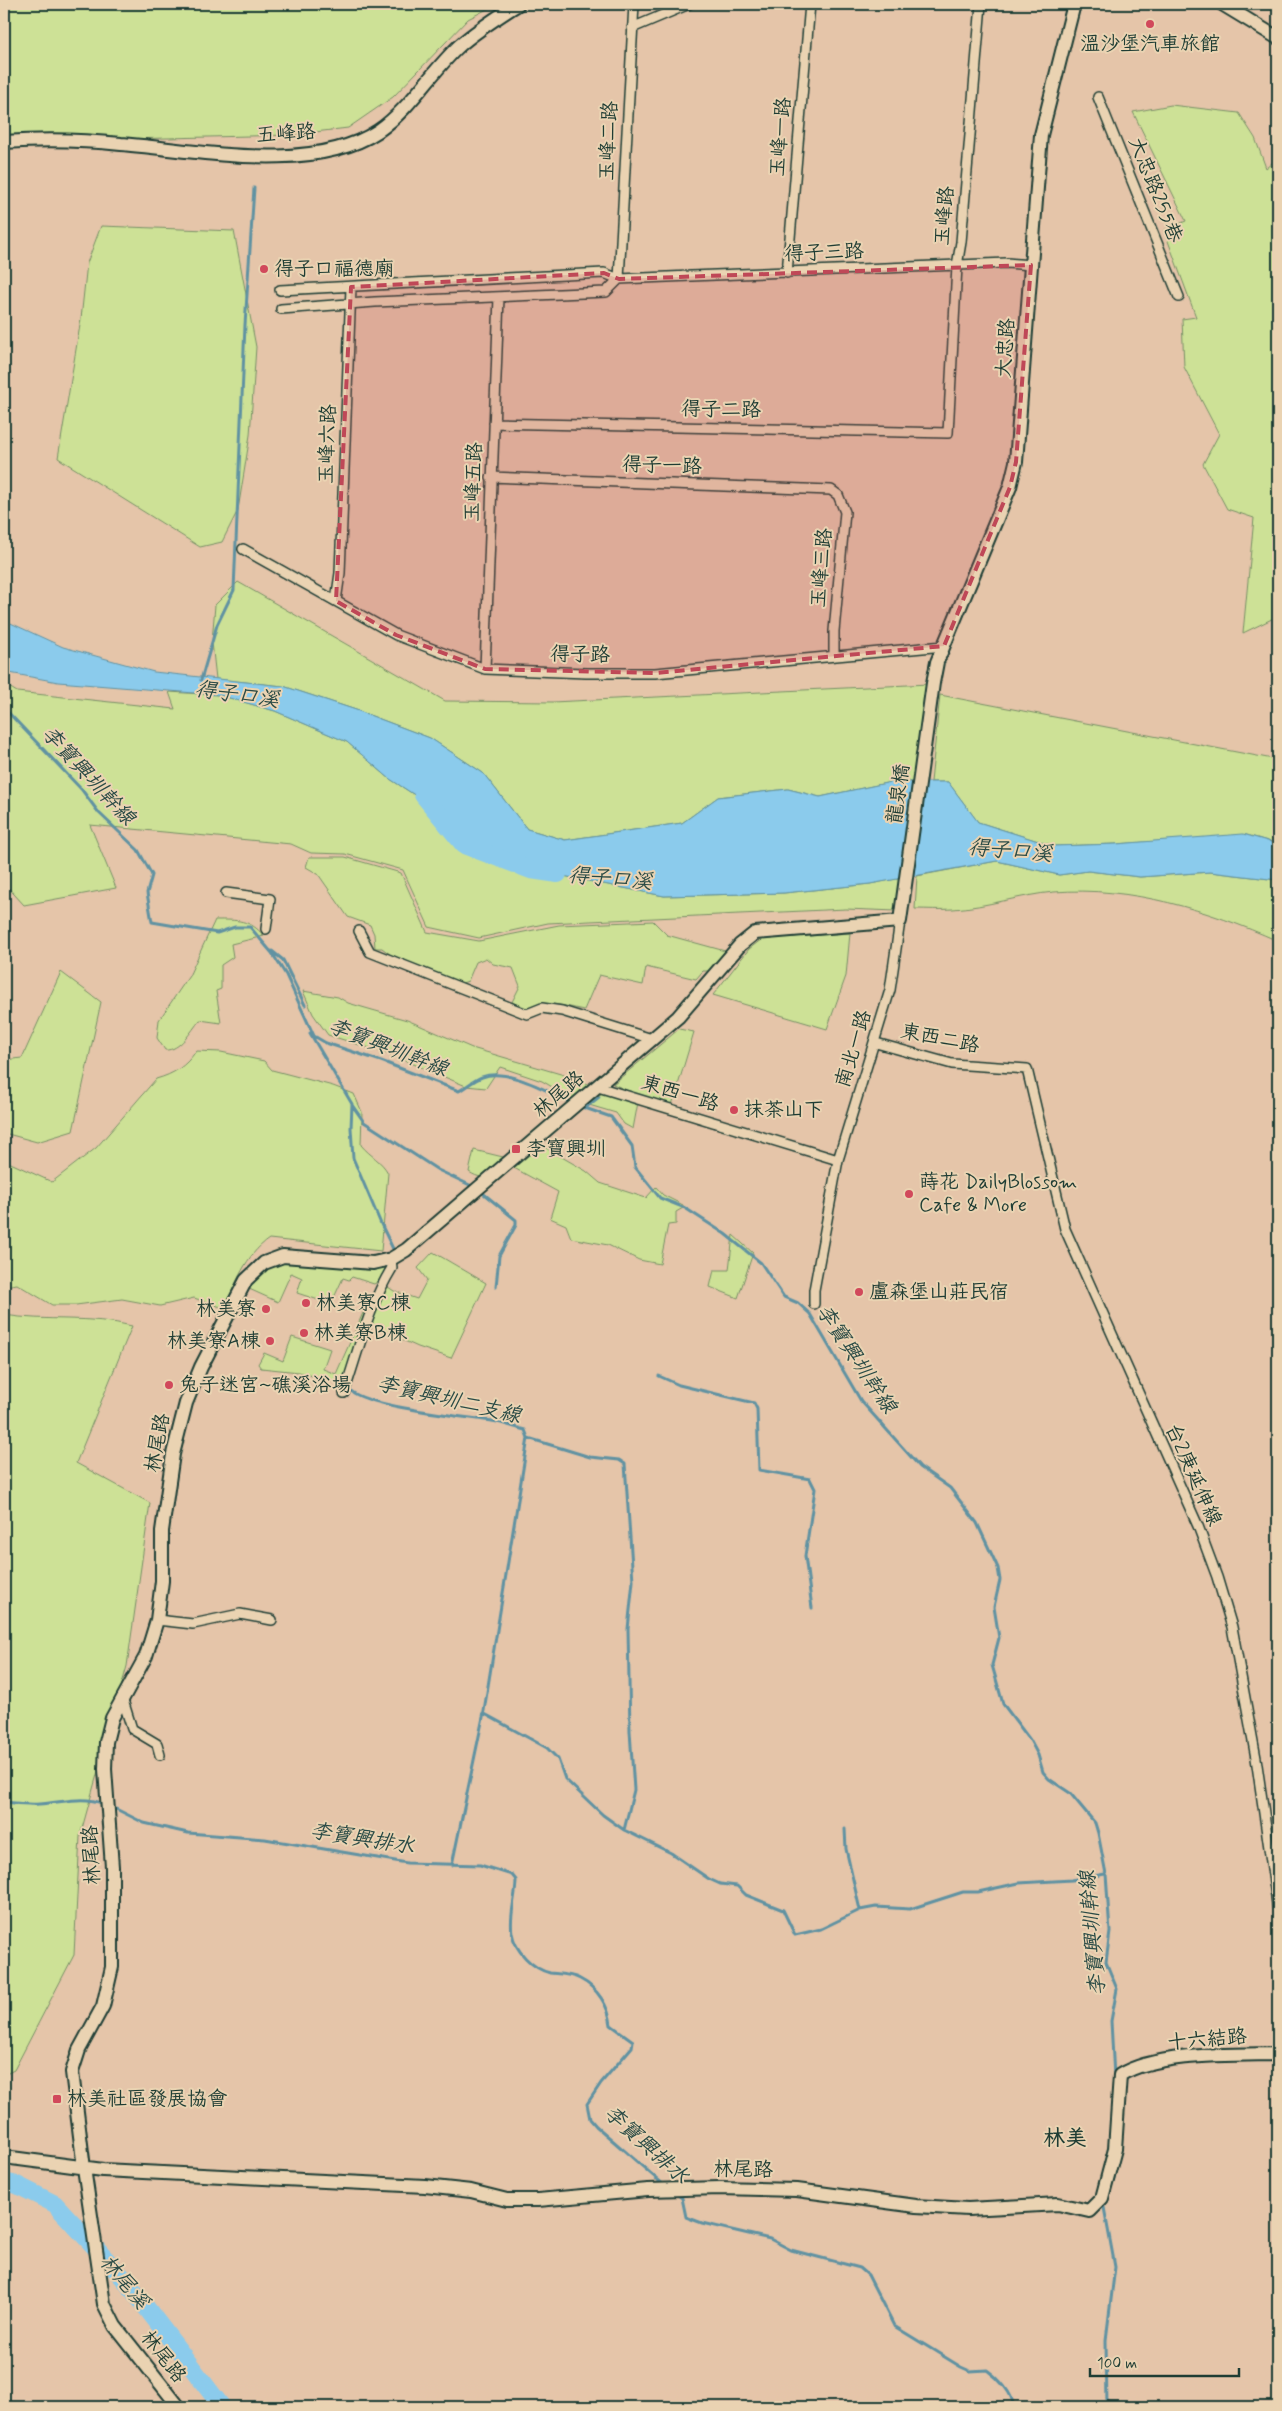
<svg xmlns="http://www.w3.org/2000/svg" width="1282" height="2411" viewBox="0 0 1282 2411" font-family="Mynerve,'LXGW WenKai TC',sans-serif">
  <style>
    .green { fill: #cde196; stroke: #768f65 }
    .water { fill: #8bcbec; stroke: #6092a2 }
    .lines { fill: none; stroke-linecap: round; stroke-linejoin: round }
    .stream { stroke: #6092a2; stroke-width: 3 }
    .river { stroke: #8bcbec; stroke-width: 18 }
    .street-casing { stroke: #1f3d34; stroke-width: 12 }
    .secondary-casing { stroke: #1f3d34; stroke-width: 16 }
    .street { stroke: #ead3b2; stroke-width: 9 }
    .secondary { stroke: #ead3b2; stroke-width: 12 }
    .marked { fill: #bf4857; fill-opacity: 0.2; stroke: #bf4857; stroke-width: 4; stroke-dasharray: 10 6; stroke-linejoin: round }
    .poi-dot { fill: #d1495b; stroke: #ead3b2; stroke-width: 2 }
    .labels { text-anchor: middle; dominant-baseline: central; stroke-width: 4; stroke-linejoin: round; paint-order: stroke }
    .poi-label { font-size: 20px; fill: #1f3d34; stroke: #ead3b2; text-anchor: start }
    .street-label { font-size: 20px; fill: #1f3d34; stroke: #ead3b2 }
    .water-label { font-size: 21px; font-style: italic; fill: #2a4b46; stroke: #ead3b2 }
    .quarter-label { font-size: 22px; font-weight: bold; fill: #1f3d34; stroke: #ead3b2 }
  </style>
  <rect width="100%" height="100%" fill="#e5c5a9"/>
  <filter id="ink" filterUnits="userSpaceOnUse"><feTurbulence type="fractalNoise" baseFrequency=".02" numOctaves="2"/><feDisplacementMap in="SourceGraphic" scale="10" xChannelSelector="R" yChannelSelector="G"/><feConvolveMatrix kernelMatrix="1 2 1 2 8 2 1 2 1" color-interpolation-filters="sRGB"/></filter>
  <g filter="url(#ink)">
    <path class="green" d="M4 4H497L468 19 393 97 348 128 290 135 4 142Z
      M1171 105 1239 113 1255 138 1266 168 1278 158V616L1243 633 1254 518 1227 509 1203 464 1219 434 1184 367 1182 319 1196 317 1164 230 1186 221 1133 112Z
      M101 226 234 231 256 347 250 435 238 510 222 542 200 547 58 458 81 319 87 263Z
      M238 582 445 701 552 702 929 684 914 782H891L820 797 788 789 718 797 682 823 565 840 527 829 483 773 430 738 356 710 283 686 216 679 212 642 215 605Z
      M4 684 17 692 175 709 169 692 219 695 275 711 347 742 390 779 427 803 476 846 528 869 664 896 784 893 870 884 901 878 896 911 846 909 548 923 479 938 429 927 403 870 345 854 311 853 291 844 90 825 116 888 24 905 4 883Z
      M940 695 1278 760V844L1247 835 1116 844 1054 846 978 822 948 782H931Z
      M309 857H345L401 873 427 932 479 941 559 925 653 921 667 935 725 951 713 971H703L696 979 646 967 643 985 599 975 584 1010C563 1006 546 999 526 1010L512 1002 520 986 513 968 493 964 486 958 476 962 468 981 462 983 391 955 382 948H375L374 934 370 925 348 917 318 874 306 867Z
      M997 861 1059 875 1088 871 1140 877 1210 872 1278 880V941C1208 910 1131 886 1054 892 1020 895 987 907 953 909 940 910 927 909 915 909L917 876Z
      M215 920C237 920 250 919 264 936L231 944 233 957 221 965V989L216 991 221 1023 200 1020C191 1031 180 1051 165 1050L157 1038 159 1020 189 976Z
      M850 933 846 976 827 1029 713 995 749 949 762 939Z
      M61 972 101 1002 73 1131 37 1142 4 1133V1060L22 1058Z
      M303 991 338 997 348 1003 407 1020 472 1048 581 1080 591 1086 573 1099 542 1081 500 1067 486 1088 466 1086 392 1055 328 1035 313 1014Z
      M679 1029 694 1032 672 1105 640 1096 613 1084Z
      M196 1051 221 1052 264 1061 272 1070 333 1086 354 1094 362 1112 361 1145C370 1156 382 1161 388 1173L381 1251 269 1239C245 1255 236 1284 224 1308L194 1298 160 1306 122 1299 76 1305H52L17 1284 4 1286V1160L52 1182 96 1148 156 1079C174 1074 186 1066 196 1051Z
      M604 1091 638 1102 633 1129 624 1124 616 1113 589 1105Z
      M541 1145 586 1171 600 1183 646 1198 656 1187 663 1195 683 1205V1208L676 1212V1224L668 1225 660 1264 639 1260 608 1245 571 1238 566 1225 550 1218 558 1192 514 1168Z
      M474 1150 503 1157 507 1159C491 1172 488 1184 469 1172Z
      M733 1235 753 1253 738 1298 710 1287 714 1270H729Z
      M433 1252 486 1283 451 1358 418 1347 369 1325 385 1285 394 1291 417 1299 427 1280 418 1268Z
      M284 1258 385 1265C385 1275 383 1279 374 1284L352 1277 349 1280 343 1278 331 1304 297 1293 302 1278 291 1273 278 1302 247 1288 267 1265Z
      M370 1297 374 1299 344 1385 299 1372 261 1368 258 1364 264 1353 283 1361 292 1337 330 1349 323 1369 336 1374Z
      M4 1315C46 1322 90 1315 132 1326L76 1463 150 1503 127 1666 80 1836 74 1955 14 2070 4 2075Z"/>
    <path class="water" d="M4 620 63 647 154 672 283 686 356 710 430 738 483 773 527 829 565 840 682 823 718 797 788 789 820 797 891 782H948L978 822 1054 846 1116 844 1243 834 1278 844V880L1210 872 1140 877 1088 871 1059 875 997 861 870 884 784 893 664 896 528 869 476 846 427 803 390 779 347 742 275 711 219 695 58 682 4 672Z"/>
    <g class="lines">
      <path class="stream" d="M201 680 217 625 234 590 245 325 254 188
        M4 708 82 790 99 813 138 850 152 875 147 893 152 922 217 933 235 927H250L272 953 286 975 314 1036 326 1043 381 1061 459 1091C466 1087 474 1080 482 1077 508 1067 550 1093 573 1103
        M272 951 283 960 305 1005
        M310 1033 352 1104 351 1128 353 1158 381 1224 395 1253
        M352 1105 364 1122 438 1170 474 1187
        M579 1106 611 1117 632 1146 635 1167 660 1198 685 1208 725 1234 761 1263 784 1297 798 1303 810 1314 861 1401 920 1467 950 1488 977 1523 998 1568 1000 1580 994 1607 999 1638 992 1665 1003 1704 1030 1740 1038 1755 1043 1772 1049 1779 1070 1793 1095 1823 1098 1833 1106 1874 1110 1932 1106 1962 1117 1989 1111 2021 1114 2077
        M585 1108 599 1097
        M479 1190 516 1220V1225L499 1256 496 1287
        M659 1376 679 1385 754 1403 757 1409 759 1470 810 1479 815 1489 805 1556 812 1608
        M349 1388C356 1406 469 1417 492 1421 503 1423 514 1427 525 1430L528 1438 483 1717 452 1865
        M528 1438 590 1457 619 1460 625 1464 633 1581 628 1629 630 1731 634 1790 624 1830 671 1853 709 1879 720 1884 737 1886 746 1895 783 1910 795 1935 821 1929 860 1910 876 1907 910 1909 963 1892H978L1019 1883 1072 1880 1105 1874
        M483 1713 547 1748 558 1759 565 1779 603 1815 624 1830
        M4 1802C15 1803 27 1805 39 1804 62 1803 82 1795 104 1804
        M110 1806 144 1823 188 1833 265 1839 407 1863 480 1865 512 1875 516 1880C516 1898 509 1915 512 1933 515 1951 533 1969 550 1973 560 1974 572 1974 580 1979 598 1988 609 2007 611 2025L633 2041 632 2047 601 2083 587 2104 590 2119 596 2126 665 2186
        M845 1829 846 1849 860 1910
        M1109 2193 1114 2178
        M676 2194 682 2198 686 2217 702 2223 770 2239 791 2250 860 2268 868 2275 894 2326 961 2367 970 2371 987 2370C998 2378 1014 2394 1013 2407
        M1103 2202 1115 2267 1106 2340 1107 2407"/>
      <path class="river" d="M423 795 464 845 531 870 558 874
        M4 2182 17 2185 55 2204 126 2281 222 2407"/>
      <g class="street-casing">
        <path id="street" d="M632 28 689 4
          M1098 97 1179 297
          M787 273 810 4
          M619 279 634 4
          M280 290 604 273 619 279 1007 263 1031 265
          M281 309 375 302 606 292 619 279
          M494 423 948 433 957 266 961 242 981 4
          M491 477 831 490 838 495 845 512 834 631V655
          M243 549 396 635 485 669 586 673H655L944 646
          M336 601 340 573 351 287
          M485 669 499 297
          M226 893 270 899 266 929
          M359 931 370 952 527 1014 542 1008 562 1011 652 1039
          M876 1043 952 1064 1027 1069 1065 1229 1198 1526 1217 1577 1232 1627 1256 1758 1278 1910
          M598 1087 838 1160
          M814 1304V1290L838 1160 890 990 900 921
          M344 1393C358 1352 369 1305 392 1268L391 1259
          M157 1620 193 1624 240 1614 272 1620
          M122 1697 132 1729 157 1744 160 1755"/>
      </g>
      <g class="secondary-casing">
        <path id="secondary" d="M1222 4 1278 38
          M4 142C43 139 83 140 121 144 196 150 312 175 378 131 410 109 431 72 459 46 477 30 498 17 518 4
          M4 2157 103 2170 425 2186 471 2191 507 2200H538L648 2190 720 2188 797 2190 916 2206 968 2209 1058 2204 1089 2211 1102 2198 1115 2149 1120 2075C1157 2052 1235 2055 1278 2054
          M179 2407 115 2326 104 2304 84 2168 72 2072 79 2050 103 2006 112 1967V1867L105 1769 106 1742 112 1718 146 1656 157 1620 162 1581V1531L173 1454 186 1403 201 1367 246 1280 264 1263 283 1256 373 1263 391 1259 406 1250 678 1017 740 945 755 933 900 921 933 683 937 662 1010 487 1016 462 1041 135 1074 4"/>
      </g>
      <use href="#street" class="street"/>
      <use href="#secondary" class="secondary"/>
    </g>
  </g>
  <path class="marked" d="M1031 265 1016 462 1010 487 944 646 655 673 485 669 396 635 336 601 351 287 604 273 619 279Z"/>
  <g class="poi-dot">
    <circle cx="1150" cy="24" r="5"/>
    <circle cx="264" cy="269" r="5"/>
    <circle cx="734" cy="1110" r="5"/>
    <rect x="511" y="1144" width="10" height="10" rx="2.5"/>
    <circle cx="909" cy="1194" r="5"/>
    <circle cx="859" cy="1292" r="5"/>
    <circle cx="306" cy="1303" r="5"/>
    <circle cx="266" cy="1309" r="5"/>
    <circle cx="304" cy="1333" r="5"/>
    <circle cx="270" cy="1341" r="5"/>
    <circle cx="169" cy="1385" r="5"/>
    <rect x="52" y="2094" width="10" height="10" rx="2.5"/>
  </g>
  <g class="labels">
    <g class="poi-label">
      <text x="1150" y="44" text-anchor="middle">溫沙堡汽車旅館</text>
      <text x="274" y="269">得子口福德廟</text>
      <text x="744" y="1110">抹茶山下</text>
      <text x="526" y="1149">李寶興圳</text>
      <text x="919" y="1182">蒔花 DailyBlossom<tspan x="919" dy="23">Cafe &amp; More</tspan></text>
      <text x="869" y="1292">盧森堡山莊民宿</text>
      <text x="316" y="1303">林美寮C棟</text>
      <text x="256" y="1309" text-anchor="end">林美寮</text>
      <text x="314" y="1333">林美寮B棟</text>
      <text x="260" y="1341" text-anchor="end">林美寮A棟</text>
      <text x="179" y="1385">兔子迷宮~礁溪浴場</text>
      <text x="67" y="2099">林美社區發展協會</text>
    </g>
    <g class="street-label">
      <text transform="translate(286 134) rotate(-4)">五峰路</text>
      <text transform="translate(781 137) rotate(-85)">玉峰一路</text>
      <text transform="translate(609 141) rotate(-87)">玉峰二路</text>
      <text transform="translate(1155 190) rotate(68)">大忠路255巷</text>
      <text transform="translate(945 216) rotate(-85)">玉峰路</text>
      <text transform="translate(824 253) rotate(-2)">得子三路</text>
      <text transform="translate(1006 348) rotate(-86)">大忠路</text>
      <text transform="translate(721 410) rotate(1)">得子二路</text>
      <text transform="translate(328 444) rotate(-88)">玉峰六路</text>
      <text transform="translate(662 466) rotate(2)">得子一路</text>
      <text transform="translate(474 482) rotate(-88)">玉峰五路</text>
      <text transform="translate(822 568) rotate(-85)">玉峰三路</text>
      <text transform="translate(580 655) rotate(1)">得子路</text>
      <text transform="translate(899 794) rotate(-82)">龍泉橋</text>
      <text transform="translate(940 1039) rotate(11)">東西二路</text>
      <text transform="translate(854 1049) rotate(-73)">南北一路</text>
      <text transform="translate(680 1094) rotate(17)">東西一路</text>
      <text transform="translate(559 1095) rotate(-41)">林尾路</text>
      <text transform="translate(158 1443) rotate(-79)">林尾路</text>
      <text transform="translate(1193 1475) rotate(66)">台2庚延伸線</text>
      <text transform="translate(92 1855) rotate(-93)">林尾路</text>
      <text transform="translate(1207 2040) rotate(-5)">十六結路</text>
      <text transform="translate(743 2170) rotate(1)">林尾路</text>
      <text transform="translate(163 2357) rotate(52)">林尾路</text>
    </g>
    <g class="water-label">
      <text transform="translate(237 695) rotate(8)">得子口溪</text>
      <text transform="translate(88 776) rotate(47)">李寶興圳幹線</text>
      <text transform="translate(1010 851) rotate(5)">得子口溪</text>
      <text transform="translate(610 879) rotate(5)">得子口溪</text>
      <text transform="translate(388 1048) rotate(21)">李寶興圳幹線</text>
      <text transform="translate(856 1359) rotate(56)">李寶興圳幹線</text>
      <text transform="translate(449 1400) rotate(13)">李寶興圳二支線</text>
      <text transform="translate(362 1839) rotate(9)">李寶興排水</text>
      <text transform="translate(1093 1933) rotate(-95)">李寶興圳幹線</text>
      <text transform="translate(646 2145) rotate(42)">李寶興排水</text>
      <text transform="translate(124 2282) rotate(50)">林尾溪</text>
    </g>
    <g class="quarter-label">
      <text x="1065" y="2139">林美</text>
    </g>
  </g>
  <rect width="1282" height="2411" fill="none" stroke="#ead3b2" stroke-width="20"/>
  <rect x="10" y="10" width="1262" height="2391" fill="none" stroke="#1f3d34" stroke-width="2" filter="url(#ink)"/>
  <path d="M1090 2368v8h149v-8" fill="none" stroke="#1f3d34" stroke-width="2.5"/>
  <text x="1097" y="2368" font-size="15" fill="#1f3d34" stroke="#ead3b2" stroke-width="4" paint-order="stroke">100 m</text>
</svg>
